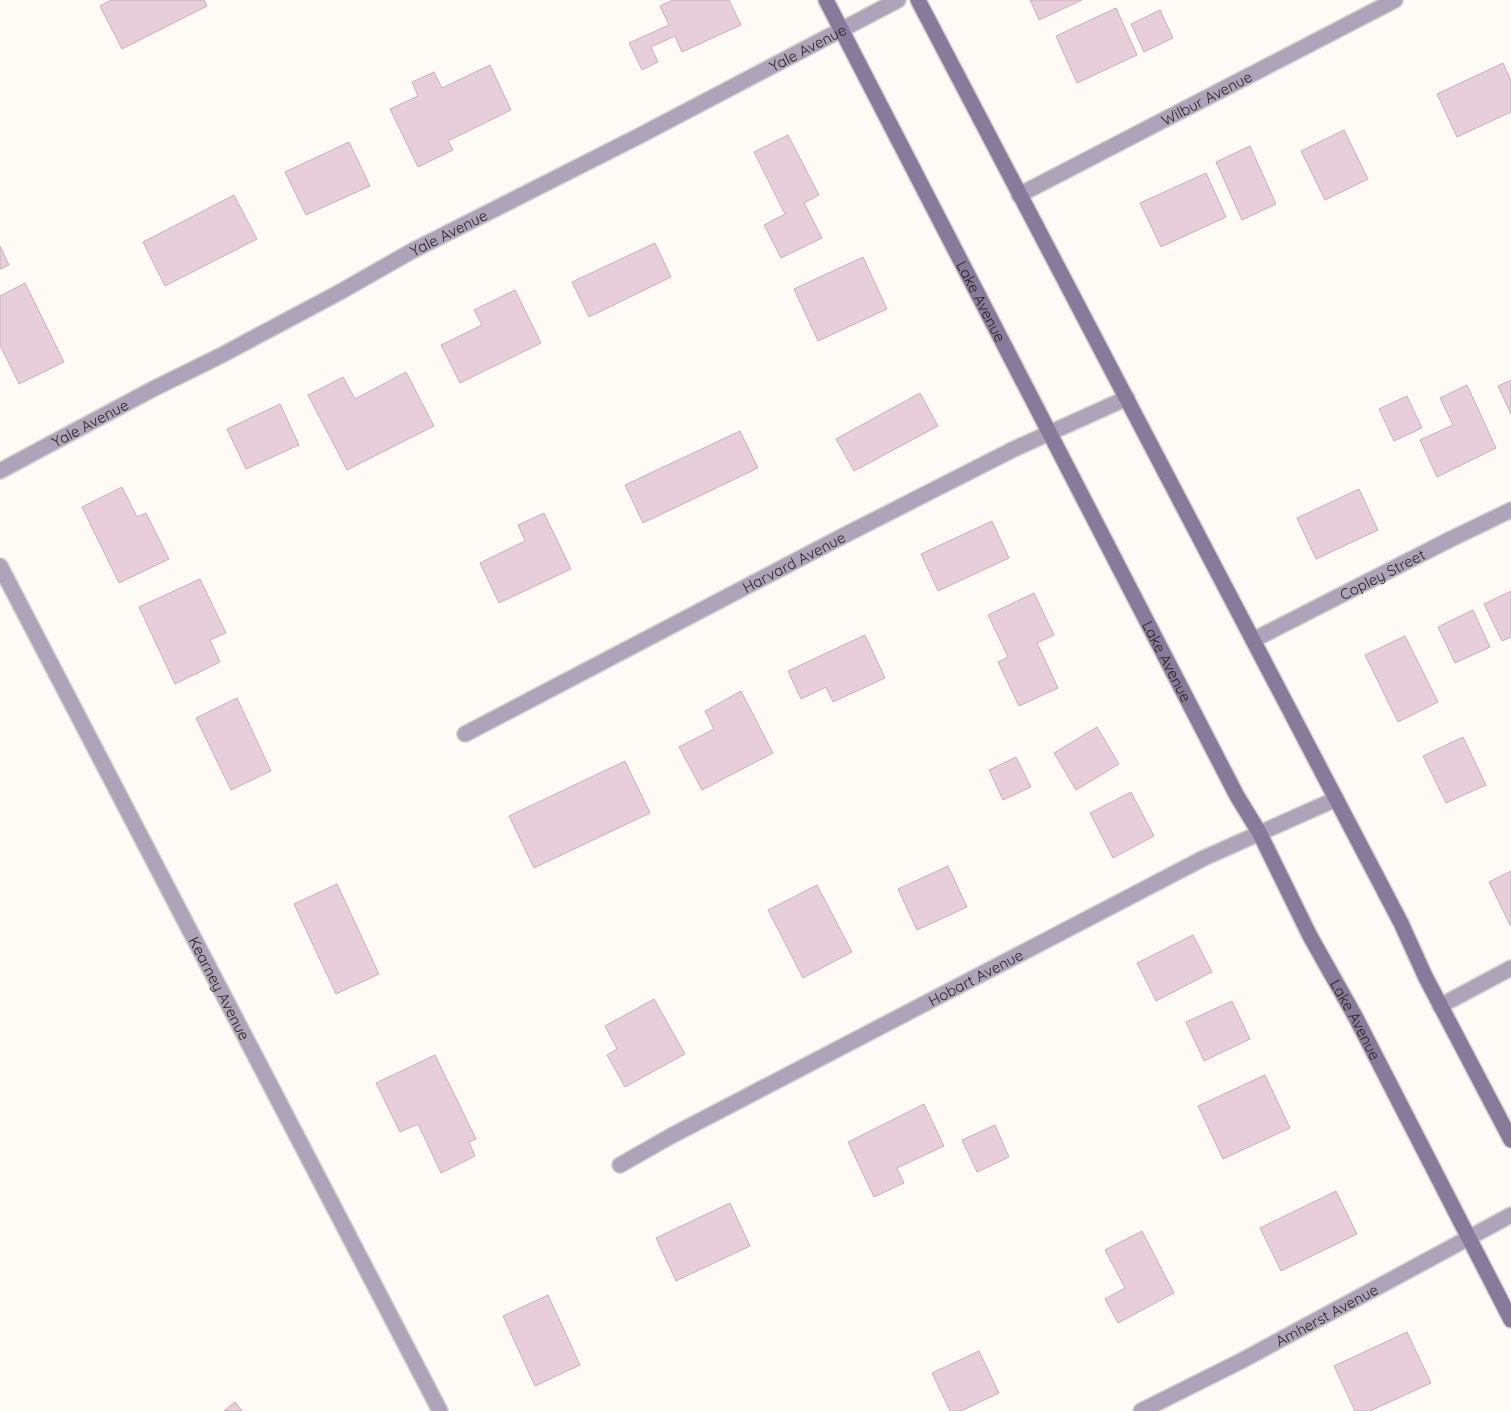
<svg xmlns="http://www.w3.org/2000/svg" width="1511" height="1411" viewBox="0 0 1511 1411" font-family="Quicksand,sans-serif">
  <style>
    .building { fill: #e8cdda; stroke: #c9afbc }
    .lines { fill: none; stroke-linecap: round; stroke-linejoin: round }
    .street-casing { stroke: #d8d3cf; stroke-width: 18 }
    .secondary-casing { stroke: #d8d3cf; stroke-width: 18 }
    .street { stroke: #ada4ba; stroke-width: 15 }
    .secondary { stroke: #877a9a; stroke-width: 15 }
    .labels { text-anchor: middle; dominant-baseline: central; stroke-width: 4.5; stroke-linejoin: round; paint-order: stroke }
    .street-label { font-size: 15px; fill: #2a231c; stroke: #fefaf6 }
  </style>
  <rect width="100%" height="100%" fill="#fefaf6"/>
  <path class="building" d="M111 0H204L207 6 122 49 100 6Z
    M673 0H729L741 25 682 52 675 36 651 47 658 62 642 70 629 43 669 25 660 6Z
    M1030 0H1082L1039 20Z
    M1116 8 1137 55 1077 83 1056 36Z
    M1160 10 1173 38 1144 52 1131 24Z
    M1503 63 1511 81V112L1457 137 1437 94Z
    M490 65 511 110 448 141 453 150 418 167 390 109 418 96 412 82 434 72 442 88Z
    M1344 130 1368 179 1325 200 1301 151Z
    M788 135 819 195 804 203 822 238 781 258 764 225 785 214 754 152Z
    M349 142 370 186 306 215 285 172Z
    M1250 146 1276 204 1242 220 1216 162Z
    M1206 173 1226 217 1161 247 1140 203Z
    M234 195 257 239 165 286 143 242Z
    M655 243 671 277 589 317 572 282Z
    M0 246 9 265 0 269Z
    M863 257 887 309 818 341 794 289Z
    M25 283 64 362 19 384 0 345V296Z
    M515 290 541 343 460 383 441 345 482 325 474 310Z
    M406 372 434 426 347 470 308 395 343 377 355 399Z
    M1511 380V414L1498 386Z
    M1467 385 1496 448 1437 477 1420 440 1453 425 1440 398Z
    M920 393 938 426 854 471 836 439Z
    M1407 396 1422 428 1394 441 1379 409Z
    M280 404 299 445 246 469 227 429Z
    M740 431 758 468 643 523 625 485Z
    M122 487 137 517 146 513 169 559 119 583 82 507Z
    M1359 489 1378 530 1316 559 1297 518Z
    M544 513 571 569 499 603 480 563 525 541 518 525Z
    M992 521 1009 558 938 591 921 554Z
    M200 579 226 633 210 640 220 662 175 684 139 607Z
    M1511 591V637L1502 641 1484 604Z
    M1034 593 1054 635 1037 643 1058 688 1019 706 998 662 1008 657 988 615Z
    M1473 610 1490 647 1455 663 1438 627Z
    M865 635 885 678 833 702 826 687 801 699 788 671Z
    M1405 636 1438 702 1398 722 1365 655Z
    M741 691 773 753 702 790 679 747 714 729 705 711Z
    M237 698 271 771 231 790 196 718Z
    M1097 727 1119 764 1076 790 1054 753Z
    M1463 737 1486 785 1446 803 1423 756Z
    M1016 757 1031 787 1003 800 989 770Z
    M625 761 650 813 534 868 509 816Z
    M1131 792 1154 836 1113 858 1090 813Z
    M948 866 967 907 917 930 898 889Z
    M1511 871V925H1510L1489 882Z
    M337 884 379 974 336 994 294 904Z
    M817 885 852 952 803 978 768 910Z
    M1193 935 1212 972 1156 1001 1137 963Z
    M654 999 685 1054 625 1087 607 1055 617 1049 605 1026Z
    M1232 1001 1250 1039 1204 1061 1186 1022Z
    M435 1055 476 1139 469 1142 475 1156 441 1173 418 1124 400 1132 376 1083Z
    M1265 1075 1290 1128 1223 1159 1198 1106Z
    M924 1104 944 1146 897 1168 904 1183 874 1197 848 1142Z
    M995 1125 1009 1157 977 1172 962 1140Z
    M1336 1191 1357 1234 1281 1271 1260 1228Z
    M730 1203 750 1246 676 1281 656 1238Z
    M1142 1231 1174 1293 1118 1323 1105 1299 1125 1288 1105 1250Z
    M548 1295 580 1365 535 1386 503 1316Z
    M1407 1332 1431 1383 1370 1411H1355L1334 1366Z
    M979 1351 999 1393 961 1411H950L932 1373Z
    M235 1402 242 1411H224Z"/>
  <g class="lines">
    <g class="street-casing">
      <g id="street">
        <path id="s1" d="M1019 195 1395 0"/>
        <path id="s2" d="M0 471 153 389 220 356 340 292 412 251 641 135 898 0"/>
        <path id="s3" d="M0 566 440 1411"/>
        <path id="s4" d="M1253 640 1449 540 1511 510"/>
        <path id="s5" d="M465 734 843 536 1014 449 1127 398"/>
        <path d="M1440 1006 1511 968"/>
        <path id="s6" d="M620 1165 671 1136 1204 858 1336 799"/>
        <path id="s7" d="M1141 1411 1241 1361 1511 1215"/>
      </g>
    </g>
    <g class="secondary-casing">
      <g id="secondary">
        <path id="s8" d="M826 0 1237 796 1259 832 1310 936 1356 1018 1511 1320"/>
        <path d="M918 0 1401 923 1425 976 1511 1140"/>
      </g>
    </g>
    <use href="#street" class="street"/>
    <use href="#secondary" class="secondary"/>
  </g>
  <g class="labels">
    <g class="street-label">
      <text stroke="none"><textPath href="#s2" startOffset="912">Yale Avenue</textPath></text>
      <text stroke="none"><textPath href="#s1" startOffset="211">Wilbur Avenue</textPath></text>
      <text stroke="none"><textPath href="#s2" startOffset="508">Yale Avenue</textPath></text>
      <text stroke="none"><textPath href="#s8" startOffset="339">Lake Avenue</textPath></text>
      <text stroke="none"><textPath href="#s2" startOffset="102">Yale Avenue</textPath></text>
      <text stroke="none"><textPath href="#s5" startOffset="371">Harvard Avenue</textPath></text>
      <text stroke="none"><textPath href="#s4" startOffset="145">Copley Street</textPath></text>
      <text stroke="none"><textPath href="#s8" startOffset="744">Lake Avenue</textPath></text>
      <text stroke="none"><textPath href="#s6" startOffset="402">Hobart Avenue</textPath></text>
      <text stroke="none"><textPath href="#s3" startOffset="476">Kearney Avenue</textPath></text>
      <text stroke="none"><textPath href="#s8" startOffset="1149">Lake Avenue</textPath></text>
      <text stroke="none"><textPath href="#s7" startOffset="209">Amherst Avenue</textPath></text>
    </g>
  </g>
</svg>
